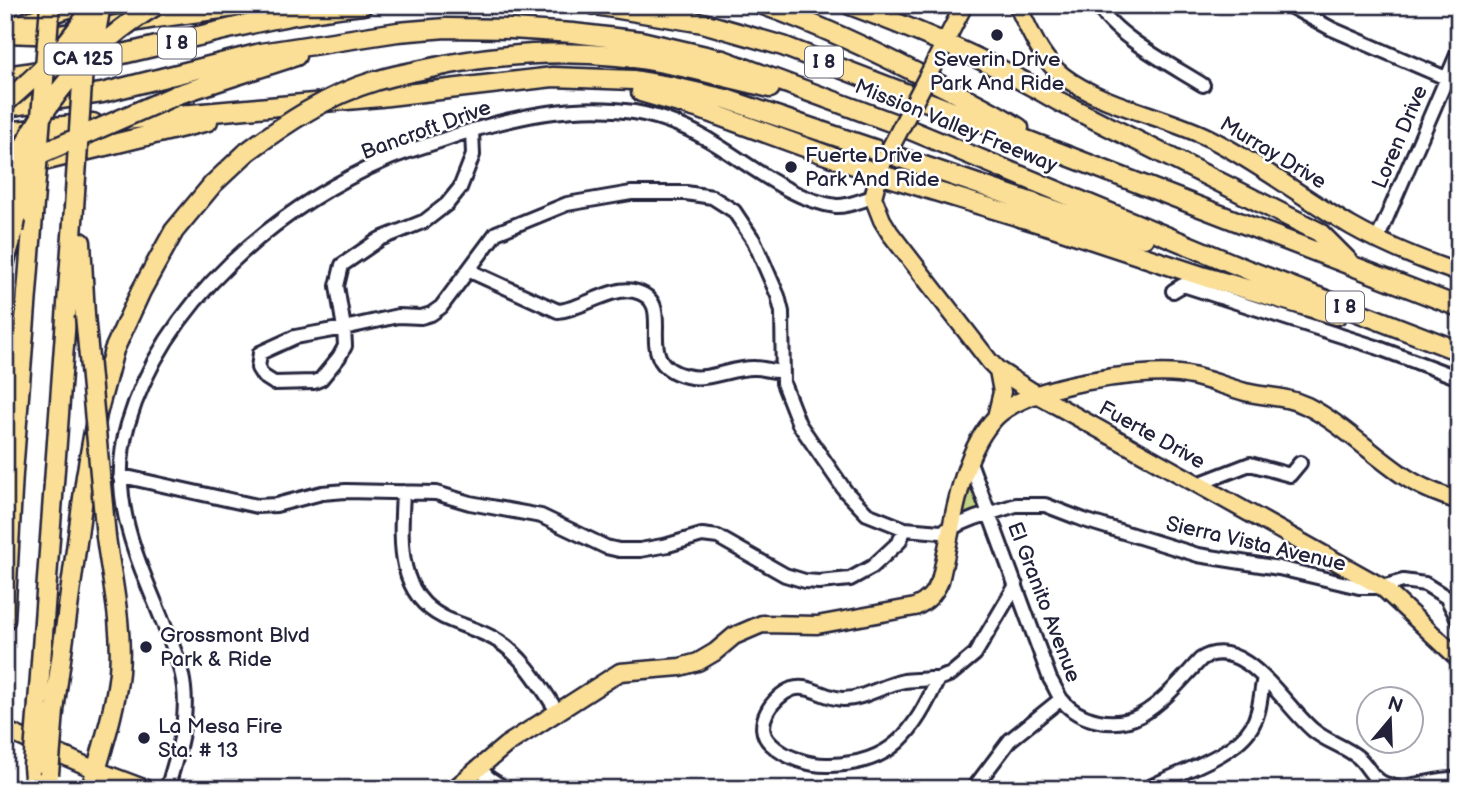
<svg xmlns="http://www.w3.org/2000/svg" width="1464" height="794" viewBox="0 0 1464 794" font-family="'Balsamiq Sans',sans-serif">
  <style>
    .green { fill: #c5d387; stroke: #747a61; stroke-width: 2 }
    .lines { fill: none; stroke-linecap: round; stroke-linejoin: round }
    .minor-casing { stroke: #22223b; stroke-width: 18 }
    .major-casing { stroke: #22223b; stroke-width: 21 }
    .highway-casing { stroke: #22223b; stroke-width: 23 }
    .minor { stroke: #fff; stroke-width: 12 }
    .major { stroke: #fbdf96; stroke-width: 16 }
    .highway { stroke: #fbdf96; stroke-width: 18 }
    .major-bridge-casing { stroke: #22223b; stroke-width: 21; stroke-linecap: butt }
    .highway-bridge-casing { stroke: #22223b; stroke-width: 23; stroke-linecap: butt }
    .major-bridge { stroke: #fbdf96; stroke-width: 16 }
    .highway-bridge { stroke: #fbdf96; stroke-width: 18 }
    .poi-dot { fill: #22223b; stroke: #fff; stroke-width: 2.5 }
    .labels { text-anchor: middle; dominant-baseline: central; stroke-width: 5; stroke-linejoin: round; paint-order: stroke }
    .shield { fill: #fff; stroke: #646476; stroke-width: 2 }
    .shield-label { font-size: 19px; font-weight: bold; fill: #22223b }
    .poi-label { font-size: 21px; fill: #22223b; stroke: #fff; text-anchor: start }
    .street-label { font-size: 21px; fill: #22223b; stroke: #fff }
  </style>
  <rect width="100%" height="100%" fill="#fff"/>
  <filter id="ink" filterUnits="userSpaceOnUse"><feTurbulence type="fractalNoise" baseFrequency=".0143" numOctaves="2"/><feDisplacementMap in="SourceGraphic" scale="14" xChannelSelector="R" yChannelSelector="G"/><feConvolveMatrix kernelMatrix="1 2 1 2 8 2 1 2 1" color-interpolation-filters="sRGB"/></filter>
  <g filter="url(#ink)">
    <path class="green" d="M969 485H972L983 514 960 523Z"/>
    <g class="lines">
      <g class="minor-casing">
        <path id="minor" d="M1098 5C1113 35 1173 66 1203 85
          M1288 5 1332 29 1446 78
          M472 130 473 155 460 188 447 204 425 221 380 239 342 265 337 286 344 328 295 337 260 353 258 368 263 376 274 383 314 382 321 379 339 357 345 346 344 328 398 316 421 317 431 314 441 307 496 233 567 204 631 193H686L712 197 734 211 754 241 778 296 782 312 783 383 799 424 846 492 867 514 905 529 941 532 975 518 1016 505H1045L1084 520 1198 555 1279 568 1359 587H1382L1403 581 1425 584 1446 597 1459 621
          M1377 240 1459 50
          M470 271 558 311C582 309 612 286 634 291 682 302 627 362 686 376 708 382 732 367 755 368 765 368 771 372 781 371
          M1173 291 1183 285 1376 347 1459 378
          M970 462 1050 679C1054 685 1057 693 1061 699 1079 722 1115 729 1141 715 1164 702 1183 678 1201 659 1243 632 1285 707 1313 730 1327 742 1345 746 1359 758 1368 766 1372 779 1385 784 1407 792 1435 777 1459 779
          M120 478H131L257 506 276 505 322 493 346 491 436 493 470 503 541 516 606 547 619 550H640L668 545 702 535 718 537 785 575 805 581 819 582 850 579 872 567 899 542 905 529
          M1198 484 1250 464 1290 475 1300 463
          M403 492C401 537 395 593 443 617 461 626 481 630 498 641 524 657 540 685 557 711
          M930 679H938C914 732 892 764 830 765 811 766 785 758 771 744 751 726 773 696 792 689 809 683 825 699 843 699 864 699 883 685 904 681 912 680 922 680 930 679Z
          M938 679 951 674 975 654 1016 585
          M479 768 489 778 506 789
          M167 789C177 756 188 723 184 688 182 667 173 647 165 627 138 560 106 498 128 424 164 302 277 207 390 158 412 149 435 143 457 135 513 117 575 103 634 112 663 117 692 129 717 145 753 167 792 200 836 206 847 207 862 200 873 197
          M973 789 1010 740 1061 699
          M1146 789C1178 772 1234 757 1252 726 1261 711 1260 694 1264 678"/>
      </g>
      <g class="major-casing">
        <path id="major" d="M1017 5C1031 32 1039 57 1063 76 1102 106 1166 116 1211 139 1260 164 1303 198 1351 226 1386 246 1421 260 1459 273
          M935 62 964 5
          M882 164 873 197 882 220 890 233 990 362 998 370 1036 394 1382 587 1459 659
          M996 417 1002 392 998 370
          M5 730 96 770 146 789
          M454 789 506 745 620 672 680 667 698 662 715 652 734 636 762 624 817 625 915 607C927 602 935 593 940 581 953 529 958 456 996 417 1027 385 1136 370 1179 374 1202 376 1223 386 1245 392 1266 397 1287 396 1307 406 1342 424 1369 452 1401 474 1419 487 1439 494 1459 501"/>
      </g>
      <g class="highway-casing">
        <path id="highway" d="M595 5 703 23 783 46 1459 307
          M763 5C822 26 879 53 934 82 963 97 992 110 1019 128
          M850 5C922 32 991 61 1058 101L1319 232 1348 261
          M5 29 78 5
          M5 33 59 35 156 18 250 5
          M445 65C502 54 559 50 617 56 668 61 720 76 770 88
          M5 76C126 61 243 17 363 5
          M641 92 700 109 879 174 1056 228 1205 277 1337 315
          M176 95 296 56
          M5 107 102 93 261 53 398 32 446 28 511 29 573 33 641 41 723 60 896 124 1248 270 1459 351
          M124 120 380 97 553 77 634 80 669 86 726 99 1057 211 1144 238
          M5 132 93 123
          M31 164 208 121
          M81 242 85 315
          M5 261 14 230
          M5 620 13 473 33 216
          M38 703 74 208
          M54 711 86 476 97 414 114 350 141 291 174 231 213 184 247 152
          M33 766 35 789
          M91 789C101 751 115 712 119 672 123 628 112 581 106 537"/>
      </g>
      <use href="#minor" class="minor"/>
      <use href="#major" class="major"/>
      <use href="#highway" class="highway"/>
      <g class="major-bridge-casing">
        <path id="major-bridge" d="M883 162 935 62"/>
      </g>
      <g class="highway-bridge-casing">
        <path id="highway-bridge" d="M94 44 101 5
          M5 103C35 77 65 49 86 16
          M247 152C286 123 328 95 375 81 398 74 422 70 445 65
          M29 159 176 95
          M5 187C36 111 85 47 157 5
          M74 208 87 5
          M33 216 50 5
          M14 230 29 149
          M85 315 106 537
          M33 766 38 703
          M49 774 54 711"/>
      </g>
      <use href="#major-bridge" class="major-bridge"/>
      <use href="#highway-bridge" class="highway-bridge"/>
    </g>
  </g>
  <g class="poi-dot">
    <circle cx="997" cy="35" r="7"/>
    <circle cx="791" cy="167" r="7"/>
    <circle cx="146" cy="647" r="7"/>
    <circle cx="144" cy="738" r="7"/>
  </g>
  <g class="labels">
    <g class="shield">
      <rect x="158" y="27.5" width="38" height="31" rx="5"/>
      <rect x="44.5" y="43.5" width="77" height="31" rx="5"/>
      <rect x="805" y="46.5" width="38" height="31" rx="5"/>
      <rect x="1326" y="291.5" width="38" height="31" rx="5"/>
    </g>
    <g class="shield-label">
      <text x="177" y="43">I 8</text>
      <text x="83" y="59">CA 125</text>
      <text x="824" y="62">I 8</text>
      <text x="1345" y="307">I 8</text>
    </g>
    <g class="poi-label">
      <text x="997" y="59" text-anchor="middle">Severin Drive<tspan x="997" dy="24">Park And Ride</tspan></text>
      <text x="805" y="155">Fuerte Drive<tspan x="805" dy="24">Park And Ride</tspan></text>
      <text x="160" y="635">Grossmont Blvd<tspan x="160" dy="24">Park &amp; Ride</tspan></text>
      <text x="158" y="726">La Mesa Fire<tspan x="158" dy="24">Sta. # 13</tspan></text>
    </g>
    <g class="street-label">
      <text transform="translate(956 126) rotate(22)">Mission Valley Freeway</text>
      <text transform="translate(426 130) rotate(-20)">Bancroft Drive</text>
      <text transform="translate(1400 137) rotate(-67)">Loren Drive</text>
      <text transform="translate(1273 153) rotate(31)">Murray Drive</text>
      <text transform="translate(1152 435) rotate(29)">Fuerte Drive</text>
      <text transform="translate(1256 544) rotate(13)">Sierra Vista Avenue</text>
      <text transform="translate(1044 602) rotate(69)">El Granito Avenue</text>
    </g>
  </g>
  <rect width="1464" height="794" fill="none" stroke="#fff" stroke-width="28"/>
  <rect x="14" y="14" width="1436" height="766" fill="none" stroke="#22223b" stroke-width="2.5" filter="url(#ink)"/>
  <g transform="translate(1390 720) rotate(19)"><circle r="33" fill="#ffffff" stroke="#a7a7b1" stroke-width="2"/>
  <path d="M0-5L12 26L0 18L-12 26Z" fill="#22223b"/>
  <text y="-10" font-size="19" font-weight="bold" text-anchor="middle" fill="#22223b">N</text>
  </g>
</svg>
